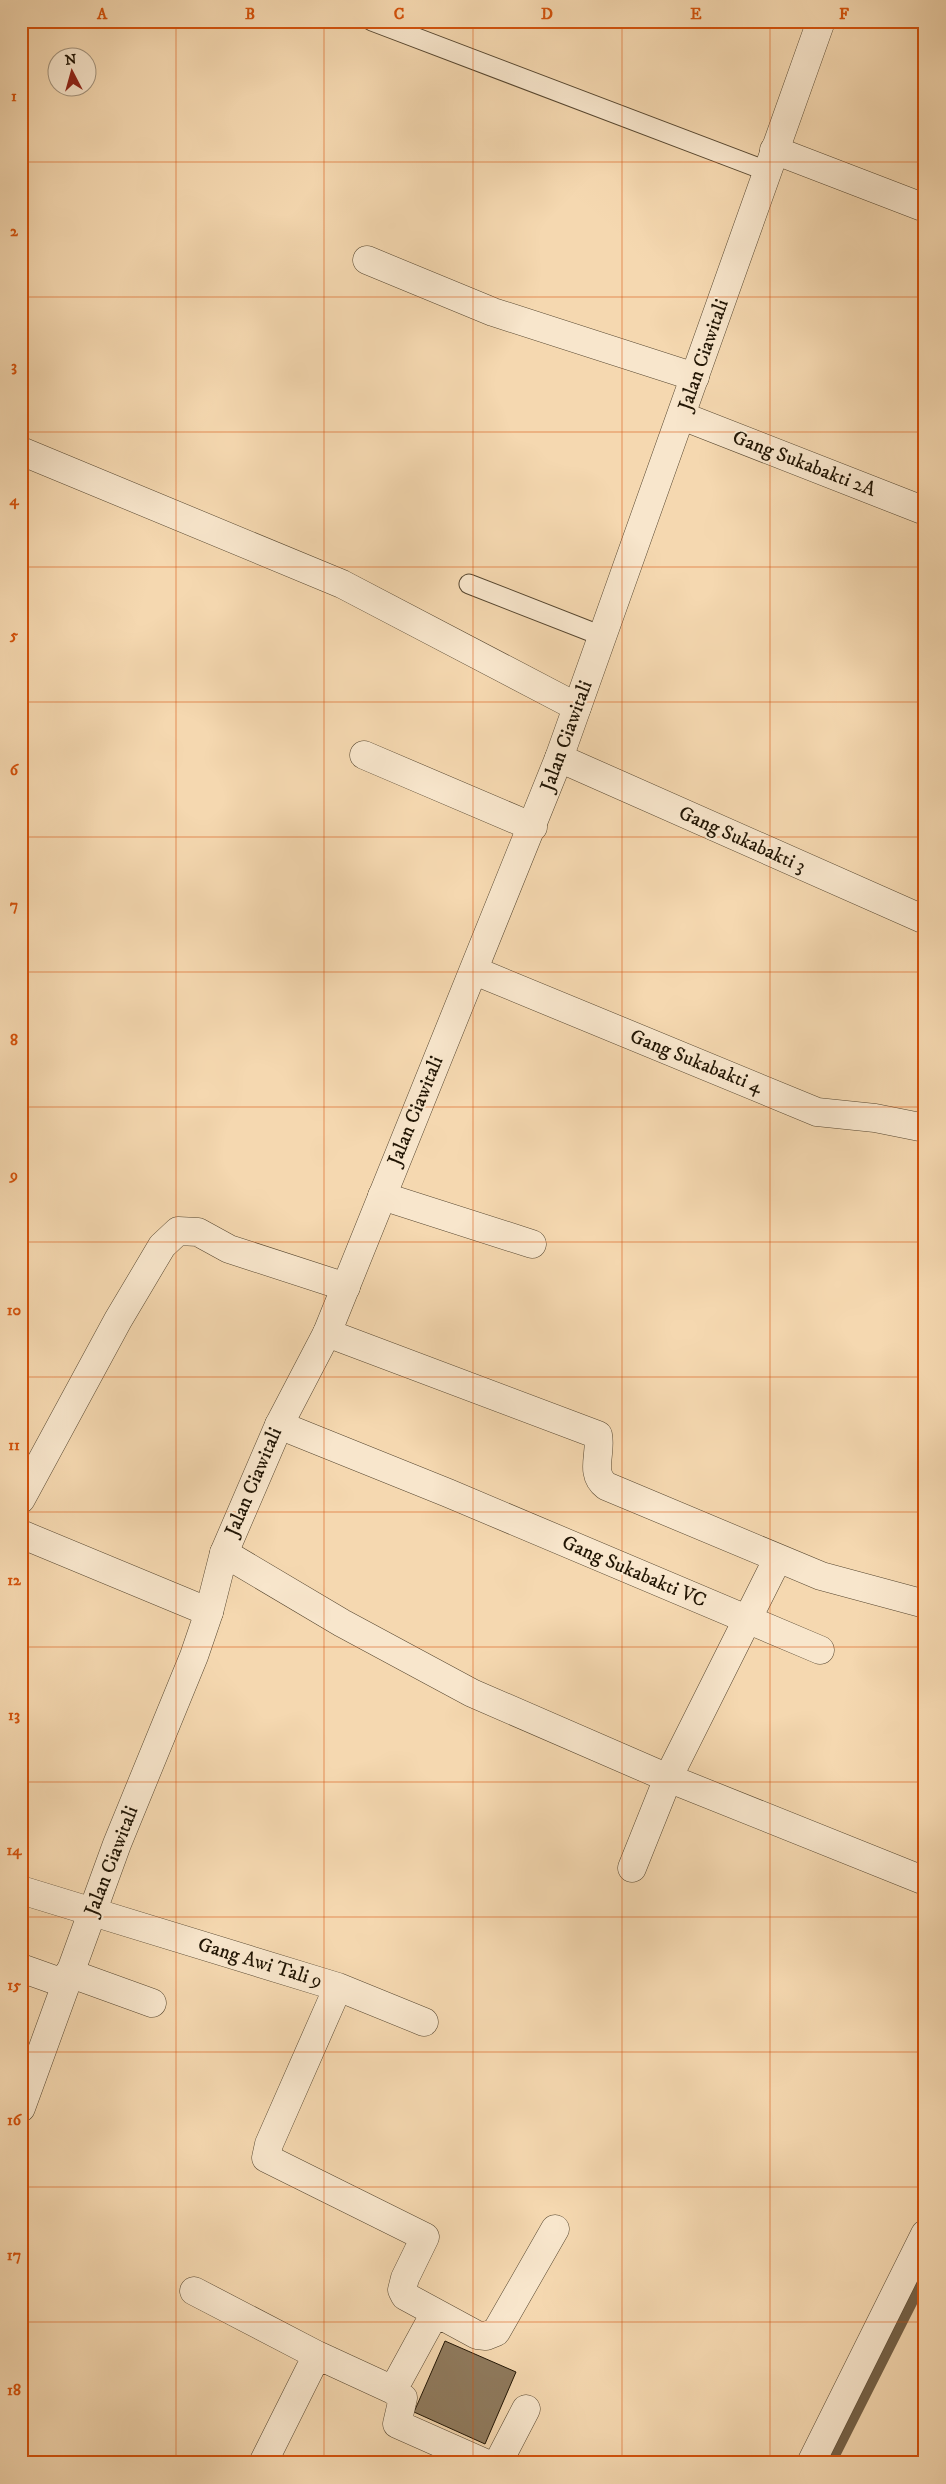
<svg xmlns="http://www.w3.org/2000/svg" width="946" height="2484" viewBox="0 0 946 2484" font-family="'IM FELL DW Pica',serif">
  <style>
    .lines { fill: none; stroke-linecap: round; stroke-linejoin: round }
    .stream { stroke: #756248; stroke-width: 12 }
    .building { fill: #8f7a5d; stroke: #211504 }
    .service-casing { stroke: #56462f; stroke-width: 21 }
    .minor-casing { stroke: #56462f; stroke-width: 29 }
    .tertiary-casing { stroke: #56462f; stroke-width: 29 }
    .service { stroke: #f8e6cc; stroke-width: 19 }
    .minor { stroke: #f8e6cc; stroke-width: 28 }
    .tertiary { stroke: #f8e6cc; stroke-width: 28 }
    .grid { fill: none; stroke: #d4520b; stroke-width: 1; stroke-opacity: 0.55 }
    .labels { text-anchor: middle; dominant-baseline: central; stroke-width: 4; stroke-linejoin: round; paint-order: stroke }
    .street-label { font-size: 20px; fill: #211504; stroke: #f8e6cc }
    .neatline { fill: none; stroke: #d4520b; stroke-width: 2 }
    .grid-label { font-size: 16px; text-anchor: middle; font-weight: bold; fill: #d4520b }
  </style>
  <rect width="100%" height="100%" fill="#f5d8b0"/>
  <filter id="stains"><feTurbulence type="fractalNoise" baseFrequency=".004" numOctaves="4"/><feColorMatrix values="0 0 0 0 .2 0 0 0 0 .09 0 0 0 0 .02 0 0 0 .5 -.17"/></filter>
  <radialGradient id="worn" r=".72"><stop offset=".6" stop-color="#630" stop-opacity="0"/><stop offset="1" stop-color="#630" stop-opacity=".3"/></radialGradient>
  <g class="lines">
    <path class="stream" d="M830 2463 925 2275"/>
  </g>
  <path class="building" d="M445 2341 516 2372 485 2444 414 2412Z"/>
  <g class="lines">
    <g class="service-casing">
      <path id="service" d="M372 21 767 171
        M469 584 602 636"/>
    </g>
    <g class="minor-casing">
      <path id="minor" d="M774 150 925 208
        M367 260 493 312 695 377
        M682 416 925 511
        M21 451 342 584 577 707
        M364 755 533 827
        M559 758 925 920
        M475 971 817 1112 875 1118 925 1128
        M382 1196 532 1244
        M327 1333 598 1435C602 1453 589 1473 606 1486L821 1576 925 1604
        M279 1425 448 1493 820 1650
        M21 1499 118 1320 162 1246 178 1231 198 1232 229 1249 346 1287
        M21 1534 209 1612
        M224 1553 342 1623 472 1693 668 1778 925 1881
        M632 1868 668 1778 778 1558
        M21 1890 338 1987 424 2022
        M21 1968 66 1984
        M69 1973 152 2003
        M338 1987 269 2144 266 2158 425 2237 405 2278 402 2290 405 2296 477 2335 486 2336 496 2332 555 2229
        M194 2291 317 2355 393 2390 403 2398 397 2424 485 2463
        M393 2390 435 2313
        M263 2463 317 2355
        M493 2463 499 2461 526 2409
        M811 2463 925 2234"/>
    </g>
    <g class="tertiary-casing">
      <path id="tertiary" d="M21 2108 117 1844 194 1656 209 1612 224 1553 279 1425 327 1333 559 758 821 21"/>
    </g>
    <use href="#service" class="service"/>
    <use href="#minor" class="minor"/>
    <use href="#tertiary" class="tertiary"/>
  </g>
  <path class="grid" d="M176 21V2463M324 21V2463M473 21V2463M622 21V2463M770 21V2463M21 162H925M21 297H925M21 432H925M21 567H925M21 702H925M21 837H925M21 972H925M21 1107H925M21 1242H925M21 1377H925M21 1512H925M21 1647H925M21 1782H925M21 1917H925M21 2052H925M21 2187H925M21 2322H925"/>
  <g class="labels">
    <g class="street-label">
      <text transform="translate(704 355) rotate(-71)">Jalan Ciawitali</text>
      <text transform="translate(804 464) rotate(21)">Gang Sukabakti 2A</text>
      <text transform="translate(567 736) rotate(-70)">Jalan Ciawitali</text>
      <text transform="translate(742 840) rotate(24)">Gang Sukabakti 3</text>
      <text transform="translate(696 1062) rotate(22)">Gang Sukabakti 4</text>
      <text transform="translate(416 1111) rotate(-68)">Jalan Ciawitali</text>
      <text transform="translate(254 1482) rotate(-67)">Jalan Ciawitali</text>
      <text transform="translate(634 1572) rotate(23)">Gang Sukabakti VC</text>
      <text transform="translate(112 1861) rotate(-69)">Jalan Ciawitali</text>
      <text transform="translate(260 1963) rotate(17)">Gang Awi Tali 9</text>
    </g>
  </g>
  <rect width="946" height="2484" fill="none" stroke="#f5d8b0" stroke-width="55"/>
  <g transform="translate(72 72) rotate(354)"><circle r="24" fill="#f8e6cc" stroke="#a2927c"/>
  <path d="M0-4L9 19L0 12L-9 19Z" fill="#8f2418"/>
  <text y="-8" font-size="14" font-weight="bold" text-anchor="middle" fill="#211504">N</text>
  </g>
  <rect x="28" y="28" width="890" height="2428" class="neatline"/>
  <g class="grid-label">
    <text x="102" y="19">A</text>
    <text x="250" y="19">B</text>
    <text x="399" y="19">C</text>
    <text x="547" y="19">D</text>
    <text x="696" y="19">E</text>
    <text x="844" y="19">F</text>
    <text x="14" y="101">1</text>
    <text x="14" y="236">2</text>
    <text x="14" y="371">3</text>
    <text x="14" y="505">4</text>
    <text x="14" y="640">5</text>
    <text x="14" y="775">6</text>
    <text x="14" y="910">7</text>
    <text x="14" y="1045">8</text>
    <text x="14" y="1180">9</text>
    <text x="14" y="1315">10</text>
    <text x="14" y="1450">11</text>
    <text x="14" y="1585">12</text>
    <text x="14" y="1720">13</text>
    <text x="14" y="1855">14</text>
    <text x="14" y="1990">15</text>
    <text x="14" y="2125">16</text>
    <text x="14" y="2260">17</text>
    <text x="14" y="2395">18</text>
  </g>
  <rect width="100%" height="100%" filter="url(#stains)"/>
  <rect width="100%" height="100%" fill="url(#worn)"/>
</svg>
